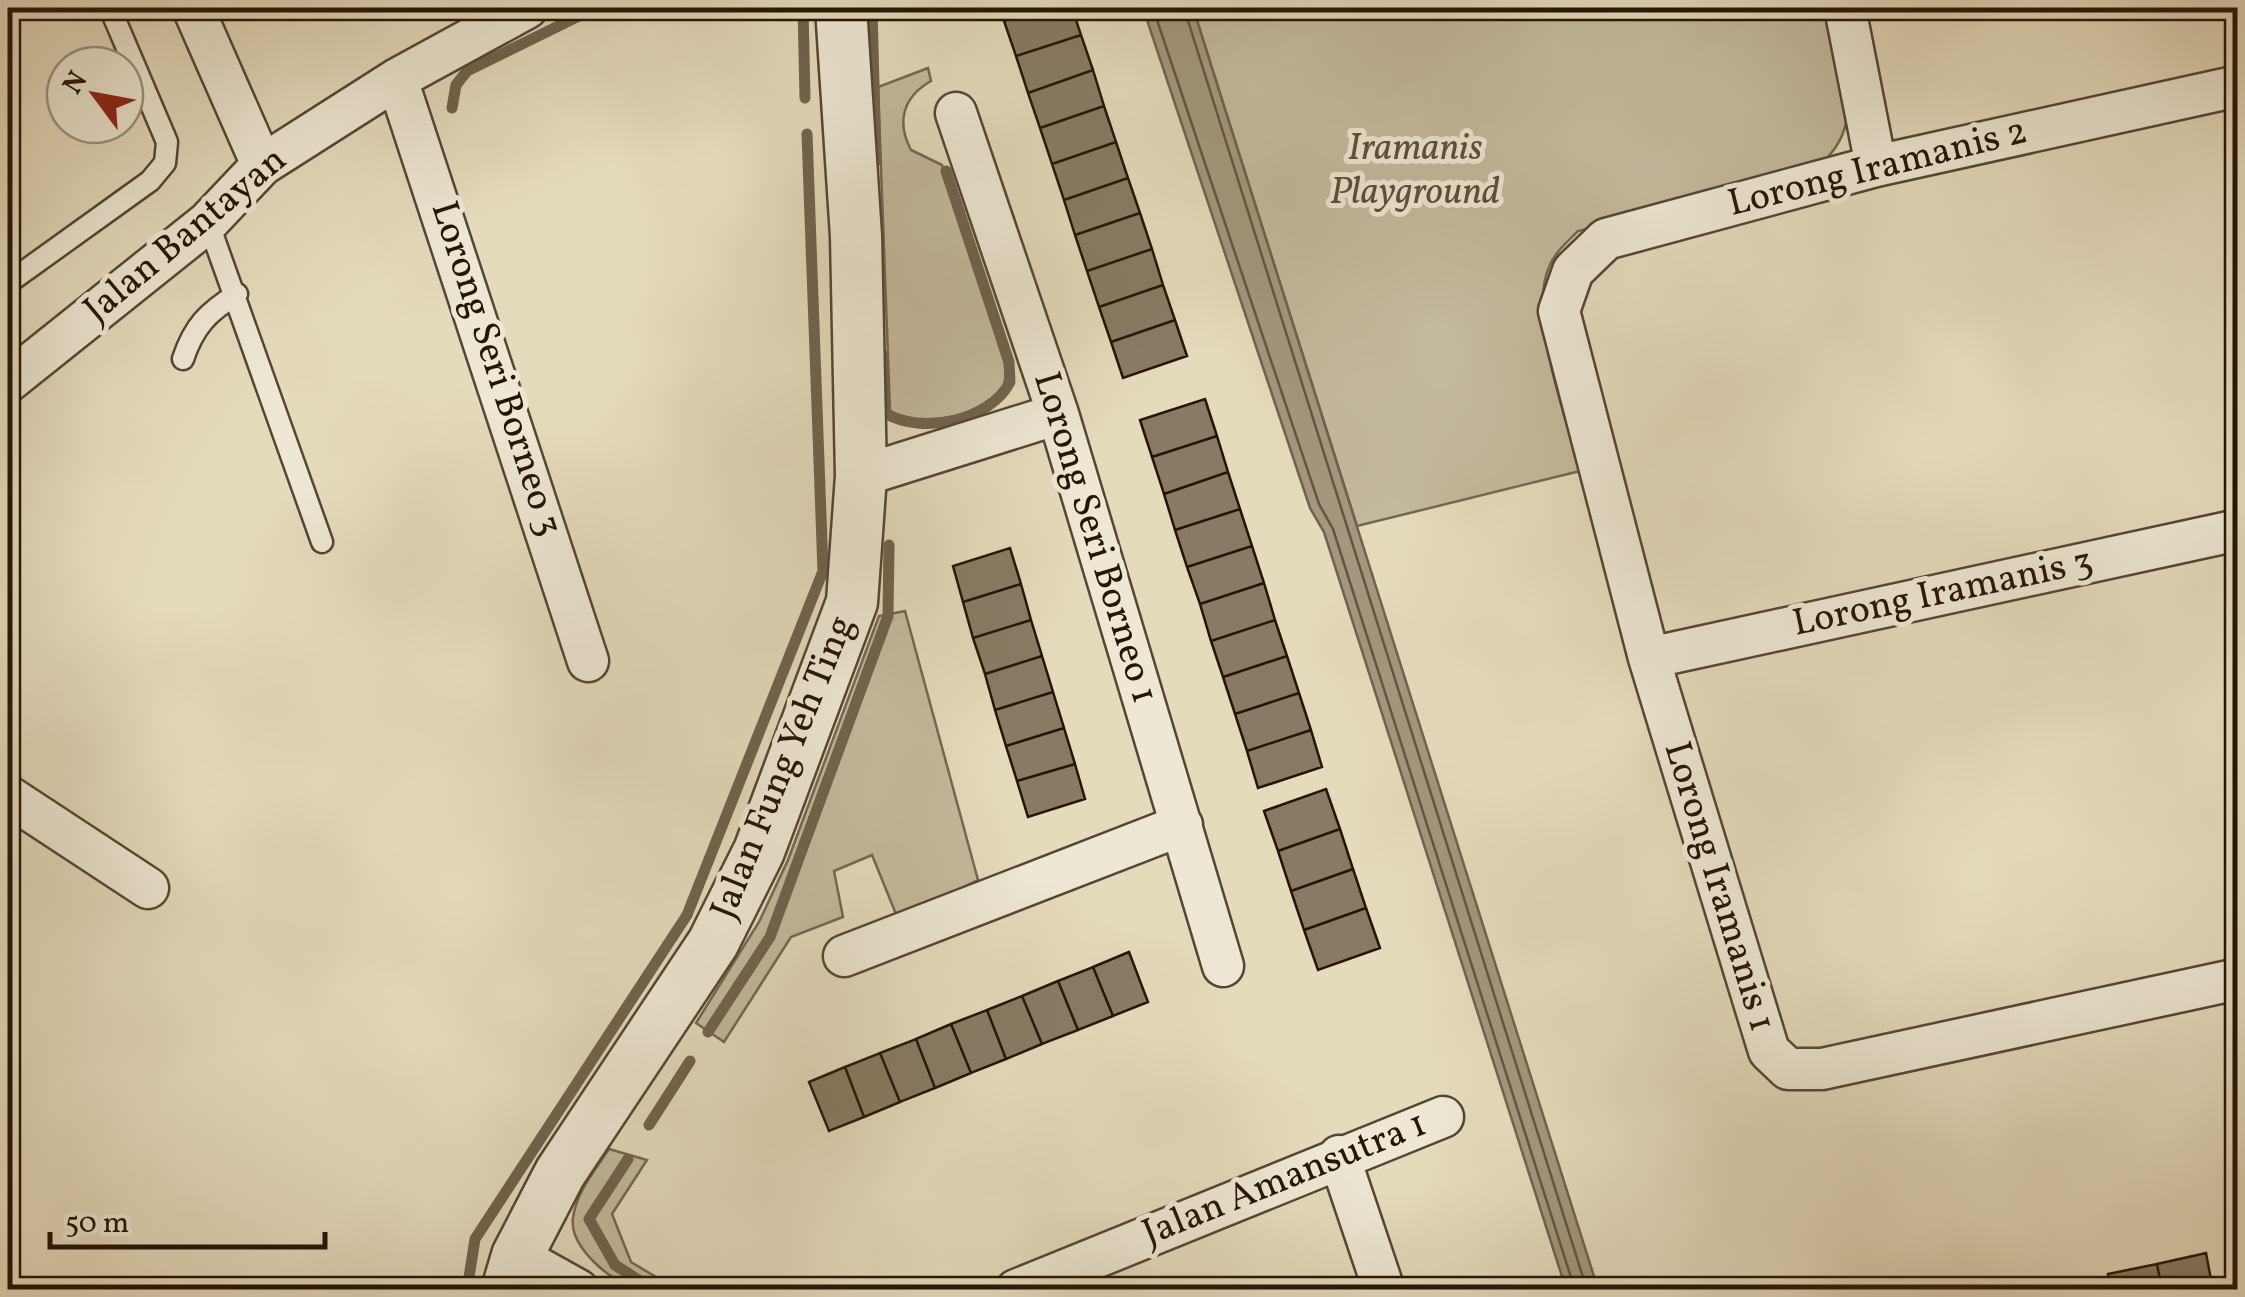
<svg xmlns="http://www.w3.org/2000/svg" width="2245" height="1297" viewBox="0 0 2245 1297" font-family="Vollkorn,serif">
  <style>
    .green { fill: #c3b99d; stroke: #746752; stroke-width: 2.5 }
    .water { fill: #a3977e; stroke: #70634e; stroke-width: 2.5 }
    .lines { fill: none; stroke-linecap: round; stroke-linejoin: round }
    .shore { stroke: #645642; stroke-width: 2.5 }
    .stream { stroke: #70634e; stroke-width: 11 }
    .building { fill: #887b65; stroke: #241506; stroke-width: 2.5 }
    .service-casing { stroke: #544634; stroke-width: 25 }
    .minor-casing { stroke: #544634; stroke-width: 45 }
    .tertiary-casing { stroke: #544634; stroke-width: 55 }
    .service { stroke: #ede7d3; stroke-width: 20 }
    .minor { stroke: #ede7d3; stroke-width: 40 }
    .tertiary { stroke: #ede7d3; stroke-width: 50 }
    .labels { text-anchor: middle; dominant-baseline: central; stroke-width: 10; stroke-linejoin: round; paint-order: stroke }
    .park-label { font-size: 38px; font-style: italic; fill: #5c4e3b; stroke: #ede7d3 }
    .street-label { font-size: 38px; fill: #241506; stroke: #ede7d3 }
  </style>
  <rect width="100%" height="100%" fill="#e4dabc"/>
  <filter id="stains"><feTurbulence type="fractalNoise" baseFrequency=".002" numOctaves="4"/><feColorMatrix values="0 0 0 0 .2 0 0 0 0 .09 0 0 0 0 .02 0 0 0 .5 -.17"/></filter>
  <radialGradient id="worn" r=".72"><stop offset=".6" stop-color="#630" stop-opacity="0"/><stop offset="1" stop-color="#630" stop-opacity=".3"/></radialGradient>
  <path class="green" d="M1193 8H1827C1840 68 1872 124 1816 168L1578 231C1567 242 1555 252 1549 267 1527 317 1567 418 1580 471L1357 526Z
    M928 68 931 81C903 97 896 122 911 150L942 165 1005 364C1006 375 1006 384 999 394 981 418 914 428 890 411L878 87Z
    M905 611 978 880 898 919 872 855 834 871 843 917 791 937 724 1042 696 1023 759 922 788 860 879 616Z
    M609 1149 647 1160 612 1214 631 1262 676 1289C664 1290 647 1293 637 1289 611 1282 569 1247 573 1218 576 1193 595 1170 609 1149Z"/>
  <path class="water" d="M1143 8H1193L1598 1289H1566L1324 532 1310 508Z"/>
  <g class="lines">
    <path class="shore" d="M1153 8 1319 504 1333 529 1575 1290
      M1184 8 1587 1290"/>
    <path class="stream" d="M803 8 805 98
      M872 8 876 161
      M452 108 456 85 467 71 595 8
      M883 355 885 413C922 435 990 421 1010 382L1009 362 946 171
      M708 1032 770 937 888 616 889 545
      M649 1125 690 1061
      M628 1159 589 1219 615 1265 654 1290
      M467 1290 475 1239 687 915 823 571 807 134"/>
  </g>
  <path class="building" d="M1043 8H1072L1081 35 1016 56 1004 21Z
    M1081 35 1093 70 1028 93 1016 56Z
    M1093 70 1104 106 1040 128 1028 93Z
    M1104 106 1116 142 1052 164 1040 128Z
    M1116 142 1128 178 1064 200 1052 164Z
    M1128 178 1140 213 1075 235 1064 200Z
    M1140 213 1152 249 1087 271 1075 235Z
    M1152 249 1163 285 1099 307 1087 271Z
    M1163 285 1175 320 1111 342 1099 307Z
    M1175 320 1187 356 1123 378 1111 342Z
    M1205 399 1217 436 1152 457 1140 420Z
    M1217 436 1228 472 1164 494 1152 457Z
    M1228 472 1240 509 1175 530 1164 494Z
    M1240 509 1252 546 1187 567 1175 530Z
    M1252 546 1264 583 1200 604 1187 567Z
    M1010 548 1021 584 963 602 953 566Z
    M1264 583 1275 620 1211 641 1200 604Z
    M1021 584 1031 620 973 638 963 602Z
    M1031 620 1042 656 985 674 973 638Z
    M1275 620 1287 656 1223 677 1211 641Z
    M1042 656 1053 692 995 710 985 674Z
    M1287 656 1299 693 1235 714 1223 677Z
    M1053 692 1064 728 1006 746 995 710Z
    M1299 693 1311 730 1247 751 1235 714Z
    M1064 728 1075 764 1017 781 1006 746Z
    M1311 730 1322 767 1258 788 1247 751Z
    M1075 764 1085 799 1028 817 1017 781Z
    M1326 789 1340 829 1278 851 1264 811Z
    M1340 829 1353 869 1291 891 1278 851Z
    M1353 869 1366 908 1304 930 1291 891Z
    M1366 908 1380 948 1318 970 1304 930Z
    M1129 952 1148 1002 1113 1016 1093 967Z
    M1093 967 1113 1016 1078 1030 1058 981Z
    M1058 981 1078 1030 1042 1044 1022 996Z
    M1022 996 1042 1044 1006 1059 987 1010Z
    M987 1010 1006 1059 971 1073 951 1024Z
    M951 1024 971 1073 935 1088 916 1039Z
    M916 1039 935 1088 900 1102 880 1053Z
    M880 1053 900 1102 864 1117 845 1067Z
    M845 1067 864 1117 829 1131 809 1082Z
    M2206 1253 2213 1290H2162L2157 1264Z
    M2157 1264 2162 1290H2111L2108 1274Z
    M2059 1282 2060 1290H2018Z"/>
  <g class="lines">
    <g class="service-casing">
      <path id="service" d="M208 222 322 542
        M8 283 150 181 165 163 167 142 110 8
        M183 359C194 326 208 312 237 294"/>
    </g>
    <g class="minor-casing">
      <path id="minor" d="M193 8 262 165
        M1845 8 1876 166
        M397 79 588 661
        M2238 86 1876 166 1606 239 1573 271 1559 311 1649 658 1769 1051 1788 1069H1822L2238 979
        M956 113 1058 414 1223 966
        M8 382 208 222 262 165 397 79 527 8
        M861 476 1058 414
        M1649 658 2238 530
        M8 796 148 888
        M844 956 1182 825
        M1339 1156 1384 1290
        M517 1256 578 1290
        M1016 1290 1443 1117"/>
    </g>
    <g class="tertiary-casing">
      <path id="tertiary" d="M507 1290 517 1256 560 1173 713 943 759 851 852 602 861 476 856 236 841 8"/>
    </g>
    <use href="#service" class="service"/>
    <use href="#minor" class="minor"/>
    <use href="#tertiary" class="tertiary"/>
  </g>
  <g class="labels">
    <g class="park-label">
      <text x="1415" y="149">Iramanis<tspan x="1415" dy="44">Playground</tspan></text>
    </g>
    <g class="street-label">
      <text transform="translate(1878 169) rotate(-14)">Lorong Iramanis 2</text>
      <text transform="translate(186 236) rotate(-40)">Jalan Bantayan</text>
      <text transform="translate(495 369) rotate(72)">Lorong Seri Borneo 3</text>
      <text transform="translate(1094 538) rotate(73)">Lorong Seri Borneo 1</text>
      <text transform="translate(1943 594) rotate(-12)">Lorong Iramanis 3</text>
      <text transform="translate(784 768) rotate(-68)">Jalan Fung Yeh Ting</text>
      <text transform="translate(1718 887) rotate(73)">Lorong Iramanis 1</text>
      <text transform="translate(1285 1180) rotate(-22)">Jalan Amansutra 1</text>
    </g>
  </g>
  <rect width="2245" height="1297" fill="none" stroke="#e4dabc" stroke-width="40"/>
  <rect x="10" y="10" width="2225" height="1277" fill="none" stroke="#241506" stroke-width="5"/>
  <rect x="20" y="20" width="2205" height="1257" fill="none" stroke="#241506" stroke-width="2.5"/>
  <g transform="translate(95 95) rotate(302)"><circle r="48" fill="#ede7d3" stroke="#9d9381" stroke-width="2.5"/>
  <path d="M0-8L18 38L0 25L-18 38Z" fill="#8f2418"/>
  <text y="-15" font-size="28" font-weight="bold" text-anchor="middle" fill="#241506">N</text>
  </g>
  <path d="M50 1232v15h275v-15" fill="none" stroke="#241506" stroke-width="5"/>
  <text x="65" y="1232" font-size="30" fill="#241506" stroke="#ede7d3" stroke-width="8" paint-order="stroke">50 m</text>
  <rect width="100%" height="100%" filter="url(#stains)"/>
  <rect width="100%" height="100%" fill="url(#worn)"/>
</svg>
